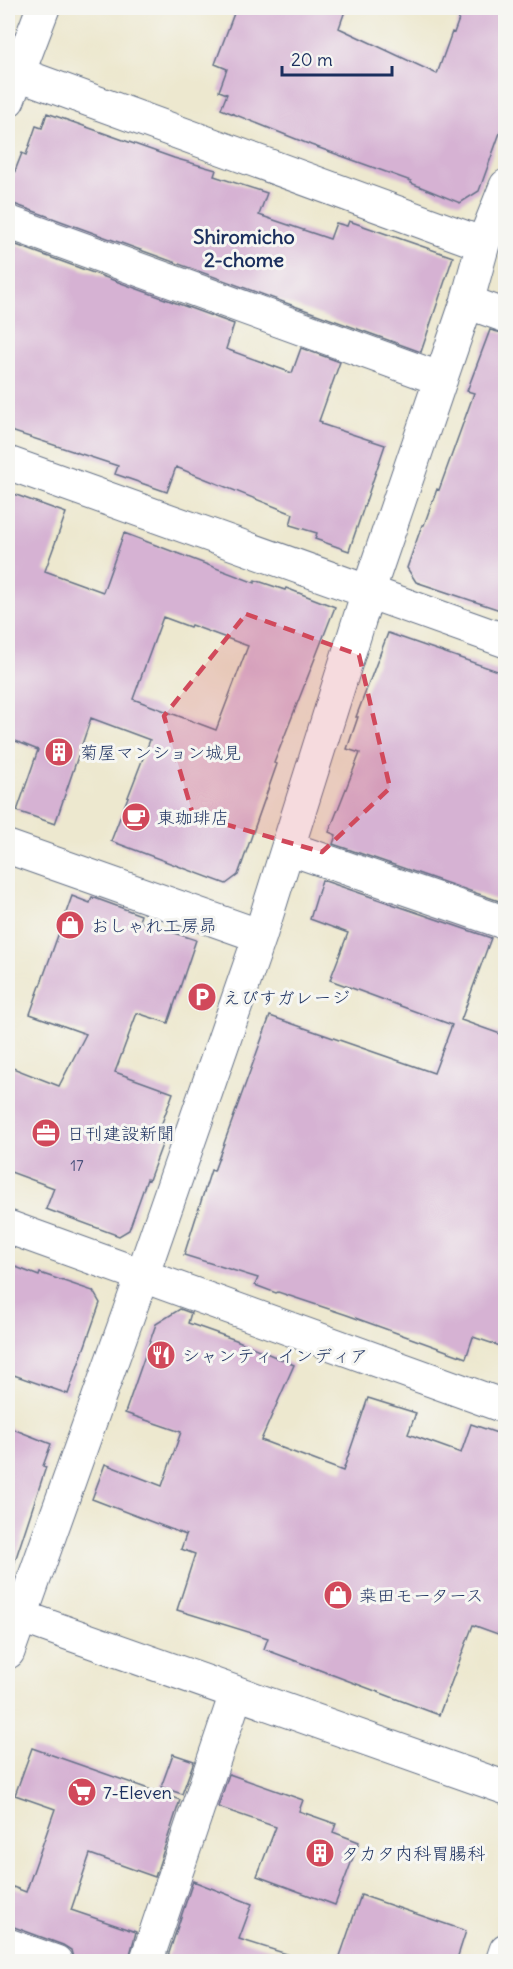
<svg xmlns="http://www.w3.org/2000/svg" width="513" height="1969" viewBox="0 0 513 1969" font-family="Delius,'Klee One',sans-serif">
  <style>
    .building { fill: #d6b2d3; fill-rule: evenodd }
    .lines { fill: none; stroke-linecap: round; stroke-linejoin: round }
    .minor-casing { stroke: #647086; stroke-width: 35 }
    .tertiary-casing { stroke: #647086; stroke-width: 35 }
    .minor { stroke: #fff; stroke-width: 33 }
    .tertiary { stroke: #fff; stroke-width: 33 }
    .marked { fill: #d1495b; fill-opacity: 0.2; stroke: #d1495b; stroke-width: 4.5; stroke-dasharray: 12 8; stroke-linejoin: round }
    .labels { text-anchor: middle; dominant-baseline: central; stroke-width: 6; stroke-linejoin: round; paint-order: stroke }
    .number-label { font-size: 15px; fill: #4a507b }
    .poi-label { font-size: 18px; fill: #1b2f5e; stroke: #f6f6f2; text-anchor: start }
    .neighbourhood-label { font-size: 20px; font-weight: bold; fill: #1b2f5e; stroke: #f6f6f2 }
  </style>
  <rect width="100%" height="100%" fill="#f6f6f2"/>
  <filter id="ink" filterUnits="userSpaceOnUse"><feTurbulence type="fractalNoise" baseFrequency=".0167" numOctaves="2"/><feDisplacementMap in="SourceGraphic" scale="12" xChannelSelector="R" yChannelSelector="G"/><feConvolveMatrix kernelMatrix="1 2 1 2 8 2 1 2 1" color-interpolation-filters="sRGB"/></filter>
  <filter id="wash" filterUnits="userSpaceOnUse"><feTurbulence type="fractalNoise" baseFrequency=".008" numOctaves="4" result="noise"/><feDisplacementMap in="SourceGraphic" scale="24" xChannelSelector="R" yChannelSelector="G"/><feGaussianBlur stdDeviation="1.35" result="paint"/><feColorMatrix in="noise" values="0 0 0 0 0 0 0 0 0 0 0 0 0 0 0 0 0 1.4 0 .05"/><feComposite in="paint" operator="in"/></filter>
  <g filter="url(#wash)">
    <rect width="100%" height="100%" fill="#ede8cf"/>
    <g id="blocks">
      <path class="building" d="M236 8H346L339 28 437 74 452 32 454 33 463 8H506V116L479 191 460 203 411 183V181L311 145 221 109 227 94 219 91 227 69 215 64Z
        M47 113 174 158 216 170 214 176 267 193 259 215 330 239 336 223 347 226 349 221 453 257 421 352 14 204H8V189L22 153 26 155 36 126 42 128Z
        M8 242 234 324 226 349 292 373 301 348 340 362 319 421 322 422 321 424 385 445 349 551 315 539 317 533 290 525 293 514 176 467 167 492 115 474 118 466 8 430Z
        M490 330 506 334V612L416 582 407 568 422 525H424L437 489 439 490 474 393 467 391Z
        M8 492 66 513 45 571 103 592 124 533 255 583V580L285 590 286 588 335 607 274 763 277 764 238 875 226 884 111 841 150 740 91 718 55 824 17 811 38 750 8 738ZM163 617 190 627 191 625 248 646 216 730 133 699Z
        M388 633 506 674 505 903 333 844 336 835 329 832 360 753 347 749 358 717H356Z
        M322 880 491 938 461 1020 506 1036V1348L473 1337 466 1358 347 1315 278 1292 276 1293 255 1285 258 1278 184 1255 211 1170 214 1171 270 1016 434 1073 452 1025 330 980 348 933 310 919Z
        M72 896 90 903 92 897 141 915 139 921 196 940 168 1023 137 1013 115 1072 173 1093 159 1131 166 1134 149 1180 147 1179 129 1230 119 1236 46 1209 54 1188 8 1171V1066L59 1086 86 1034 30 1014Z
        M8 1264 39 1276 40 1273 93 1291 100 1303 68 1394 8 1373Z
        M180 1309 191 1313 188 1323 236 1340 294 1365 261 1440 343 1471 368 1398 416 1413 408 1434 461 1453 471 1424 506 1436V1637L473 1625 439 1715 264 1649 268 1638 177 1610 195 1554 181 1549 186 1535 92 1499 105 1464 162 1486 181 1432 125 1413 156 1324Z
        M8 1427 51 1444 43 1466 46 1467 13 1567 8 1566Z
        M32 1748 180 1800 155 1877 90 1854 71 1910 136 1932 128 1962H74L71 1950 63 1945 14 1927H8V1885L26 1892 55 1809 15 1795Z
        M173 1754 194 1761 182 1794 161 1787Z
        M229 1774 303 1800 299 1811 336 1824 333 1832 359 1842 335 1905 257 1876 276 1827 218 1807Z
        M193 1881 252 1904 239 1939 290 1955 289 1962H166Z
        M361 1895 466 1931 456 1962H338Z"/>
    </g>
  </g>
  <g filter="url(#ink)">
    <use href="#blocks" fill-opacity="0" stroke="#647086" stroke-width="1.5"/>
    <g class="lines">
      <g class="minor-casing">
        <path id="minor" d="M8 70 483 244
          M8 222 441 379
          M467 302 506 316
          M8 463 506 641
          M8 847 260 936
          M288 848 506 923
          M8 1227 506 1407
          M8 1652 142 1276 260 936 368 592 467 302 483 244 506 186
          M8 1945 56 1962
          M146 1962 236 1694"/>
      </g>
      <g class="tertiary-casing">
        <path id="tertiary" d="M8 100 43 8
          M8 1612 506 1788
          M502 1962 506 1950"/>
      </g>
      <use href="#minor" class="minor"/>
      <use href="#tertiary" class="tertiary"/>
    </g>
  </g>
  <path class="marked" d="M246 614 359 655 390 788 322 852 193 815 164 716Z"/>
  <defs>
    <g id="building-disc" transform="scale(1.5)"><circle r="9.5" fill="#d1495b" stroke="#f6f6f2"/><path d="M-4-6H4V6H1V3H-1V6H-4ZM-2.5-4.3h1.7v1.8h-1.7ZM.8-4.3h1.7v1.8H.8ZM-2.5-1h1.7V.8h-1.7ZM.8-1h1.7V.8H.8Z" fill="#fff"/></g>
    <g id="cafe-disc" transform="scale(1.5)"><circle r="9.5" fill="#d1495b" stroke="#f6f6f2"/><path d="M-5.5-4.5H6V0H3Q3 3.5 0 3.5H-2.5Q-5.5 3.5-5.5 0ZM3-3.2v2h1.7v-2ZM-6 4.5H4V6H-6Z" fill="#fff"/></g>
    <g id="shop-disc" transform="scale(1.5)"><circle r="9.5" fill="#d1495b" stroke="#f6f6f2"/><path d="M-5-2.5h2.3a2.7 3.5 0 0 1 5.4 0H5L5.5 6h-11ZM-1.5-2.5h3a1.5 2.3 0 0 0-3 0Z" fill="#fff"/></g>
    <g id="parking-disc" transform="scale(1.5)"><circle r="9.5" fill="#d1495b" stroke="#f6f6f2"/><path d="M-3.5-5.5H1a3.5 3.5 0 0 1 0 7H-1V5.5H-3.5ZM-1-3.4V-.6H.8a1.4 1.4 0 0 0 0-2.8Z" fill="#fff"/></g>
    <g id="office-disc" transform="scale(1.5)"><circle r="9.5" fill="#d1495b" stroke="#f6f6f2"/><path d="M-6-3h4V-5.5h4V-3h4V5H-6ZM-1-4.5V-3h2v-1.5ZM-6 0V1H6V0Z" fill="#fff"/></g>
    <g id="restaurant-disc" transform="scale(1.5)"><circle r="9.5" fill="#d1495b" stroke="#f6f6f2"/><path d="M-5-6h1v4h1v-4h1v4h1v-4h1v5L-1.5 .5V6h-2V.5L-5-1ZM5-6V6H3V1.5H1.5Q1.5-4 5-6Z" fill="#fff"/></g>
    <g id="supermarket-disc" transform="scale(1.5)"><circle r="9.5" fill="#d1495b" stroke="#f6f6f2"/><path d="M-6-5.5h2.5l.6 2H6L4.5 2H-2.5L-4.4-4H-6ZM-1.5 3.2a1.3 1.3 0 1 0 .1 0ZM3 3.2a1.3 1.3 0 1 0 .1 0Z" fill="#fff"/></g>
  </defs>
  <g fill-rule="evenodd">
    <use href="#building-disc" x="59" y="752"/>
    <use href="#cafe-disc" x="136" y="817"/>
    <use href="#shop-disc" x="70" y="925"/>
    <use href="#parking-disc" x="202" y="997"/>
    <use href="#office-disc" x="46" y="1133"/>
    <use href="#restaurant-disc" x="161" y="1355"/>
    <use href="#shop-disc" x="338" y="1595"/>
    <use href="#supermarket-disc" x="82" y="1792"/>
    <use href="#building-disc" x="320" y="1853"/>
  </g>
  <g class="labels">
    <g class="number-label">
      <text x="77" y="1165">17</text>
    </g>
    <g class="poi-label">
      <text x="80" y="752">菊屋マンション城見</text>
      <text x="157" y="817">東珈琲店</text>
      <text x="91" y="925">おしゃれ工房昴</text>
      <text x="223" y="997">えびすガレージ</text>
      <text x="67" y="1133">日刊建設新聞</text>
      <text x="182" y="1355">シャンティ インディア</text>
      <text x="359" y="1595">桒田モータース</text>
      <text x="103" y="1792">7-Eleven</text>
      <text x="341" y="1853">タカタ内科胃腸科</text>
    </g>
    <g class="neighbourhood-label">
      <text x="244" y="236">Shiromicho<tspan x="244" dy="23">2-chome</tspan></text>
    </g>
  </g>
  <rect width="513" height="1969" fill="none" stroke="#f6f6f2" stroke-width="30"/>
  <path d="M282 66v9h110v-9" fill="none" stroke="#1b2f5e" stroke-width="3"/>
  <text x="291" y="66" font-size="18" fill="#1b2f5e" stroke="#f6f6f2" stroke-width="4.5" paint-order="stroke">20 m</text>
</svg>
